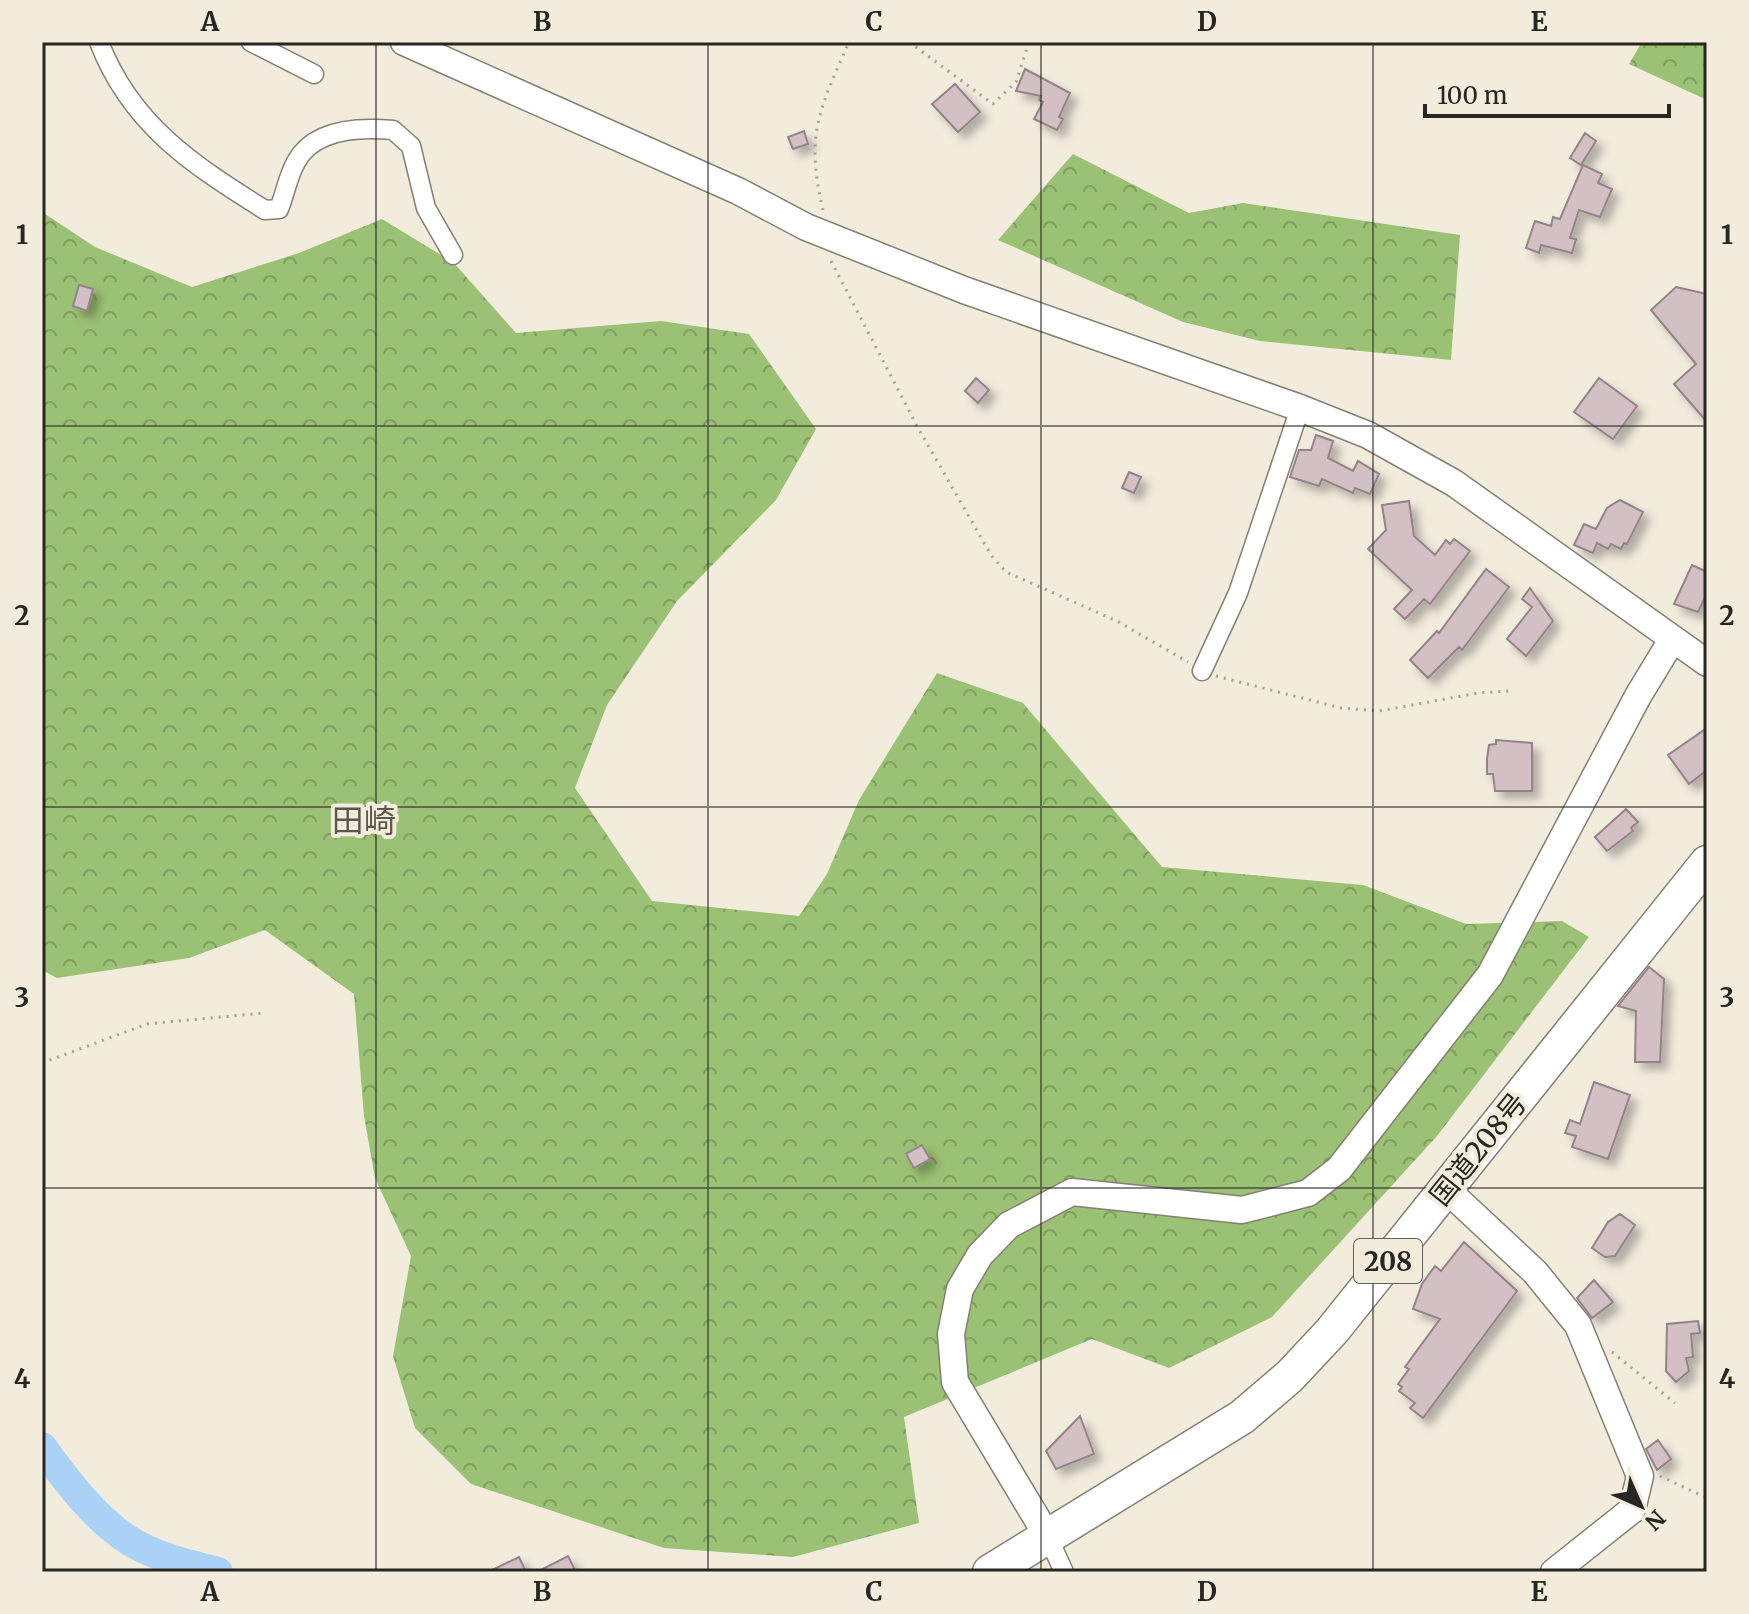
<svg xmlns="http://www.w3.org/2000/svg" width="1749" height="1614" viewBox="0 0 1749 1614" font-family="Merriweather,'Noto Sans JP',serif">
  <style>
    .forest { fill: url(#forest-crowns) }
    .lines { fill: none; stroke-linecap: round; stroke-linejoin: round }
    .river { stroke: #a9d2f6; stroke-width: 30 }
    .building { fill: #d2c0c5; stroke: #948388; stroke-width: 2; filter: url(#shadow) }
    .street-casing { stroke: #857f72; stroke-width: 21 }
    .secondary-casing { stroke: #857f72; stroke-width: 29 }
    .highway-casing { stroke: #857f72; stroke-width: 37 }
    .path { stroke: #a5a095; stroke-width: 3; stroke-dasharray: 2 6; stroke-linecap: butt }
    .street { stroke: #fff; stroke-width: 18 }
    .secondary { stroke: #fff; stroke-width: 26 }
    .highway { stroke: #fff; stroke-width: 34 }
    .grid { fill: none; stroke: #282620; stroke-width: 2; stroke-opacity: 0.55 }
    .labels { text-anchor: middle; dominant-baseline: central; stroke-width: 8; stroke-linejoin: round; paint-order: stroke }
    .shield { fill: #f2ecdd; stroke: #656159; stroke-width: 2 }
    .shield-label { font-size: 26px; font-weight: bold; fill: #282620 }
    .street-label { font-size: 28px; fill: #282620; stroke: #f2ecdd }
    .quarter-label { font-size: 32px; fill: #5c574a; stroke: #f2ecdd }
    .neatline { fill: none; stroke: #282620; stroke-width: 3 }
    .grid-label { font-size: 26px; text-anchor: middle; font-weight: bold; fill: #282620 }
  </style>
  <defs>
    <pattern id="forest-crowns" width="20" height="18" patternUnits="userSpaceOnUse" patternTransform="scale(2)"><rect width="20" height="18" fill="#9bc174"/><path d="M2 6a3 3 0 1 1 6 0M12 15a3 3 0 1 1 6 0" fill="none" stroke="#7e9d5f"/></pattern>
    <filter id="shadow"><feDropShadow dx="7" dy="7" stdDeviation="4" flood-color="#0004"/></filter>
  </defs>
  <rect width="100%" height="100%" fill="#f2ecdd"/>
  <path class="forest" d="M1642 42H1707V100L1629 64Z
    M1073 154 1189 213 1243 203 1460 235 1451 360 1260 341 1183 322 998 240Z
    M42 212 95 247 192 287 299 253 382 219 454 263 516 333 661 321 749 334 816 429 776 500 677 601 607 705 575 788 652 901 799 916 827 874 859 800 937 673 1023 703 1162 867 1363 885 1466 924 1562 921 1589 937 1437 1136 1272 1317 1169 1368 1092 1339 904 1417 919 1523 793 1557 664 1548 471 1484 415 1428 393 1356 411 1256 375 1178 364 1116 354 994 265 930 189 958 57 978 42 970Z"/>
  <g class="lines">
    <path class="river" d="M42 1447C66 1480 95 1519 130 1541 156 1557 189 1565 218 1572"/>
  </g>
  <path class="building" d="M1025 69 1070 93 1059 117 1063 119 1057 130 1034 119 1043 102 1039 100 1041 96 1016 91Z
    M955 84 980 112 958 132 932 104Z
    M804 131 808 144 793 149 788 137Z
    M1585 133 1596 141 1581 165 1570 158Z
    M1583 165 1602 174 1598 183 1612 189 1600 217 1579 210 1570 238 1576 239 1572 253 1541 245 1539 253 1526 248 1535 221 1551 226 1553 217 1560 219Z
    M79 285 93 289 87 311 73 306Z
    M1676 287 1707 294V422L1674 384 1696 364 1651 310Z
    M976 378 989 390 978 403 965 391Z
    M1599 378 1637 406 1613 439 1574 412Z
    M1316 435 1333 441 1328 458 1353 471 1358 461 1379 474 1370 494 1355 488 1353 493 1322 479 1319 486 1290 477 1299 450H1311Z
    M1129 472 1141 477 1134 493 1122 488Z
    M1620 500 1643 512 1627 544 1624 543 1621 549 1611 544 1608 549 1597 543 1593 553 1574 545 1584 524 1596 529 1607 508Z
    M1409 501 1414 536 1435 555 1446 540 1450 544 1454 539 1470 551 1430 604 1424 599 1405 619 1394 609 1412 590 1368 549 1386 530 1382 505Z
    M1692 565 1707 572V593L1698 612 1674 604Z
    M1486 569 1509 587 1462 650 1459 647 1428 678 1410 660 1437 631 1439 633Z
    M1530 588 1553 621 1526 656 1507 639 1532 607 1522 599Z
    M1707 728V770L1689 784 1668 755Z
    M1496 740 1532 743V791H1495L1493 774H1487V759L1489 745 1496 744Z
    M1626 809 1638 822 1631 828 1633 831 1607 851 1595 837Z
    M1649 967 1664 979 1660 1062H1635L1636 1011 1618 1006Z
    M1594 1082 1630 1095 1608 1159 1572 1147 1576 1136 1565 1133 1570 1120 1580 1124Z
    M922 1145 930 1159 914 1168 906 1154Z
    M1620 1214 1635 1225 1615 1256 1605 1257 1592 1248 1608 1222Z
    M1464 1242 1517 1291 1423 1418 1410 1408 1415 1403 1399 1391 1402 1387 1398 1384 1409 1369 1405 1367 1440 1319 1413 1309 1422 1284 1435 1266 1441 1271Z
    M1594 1280 1613 1302 1592 1318 1577 1298Z
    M1698 1321 1700 1333 1691 1334 1693 1357 1686 1358 1689 1371 1676 1382 1666 1371 1667 1324Z
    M1080 1416 1094 1454 1056 1469 1046 1451Z
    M1658 1440 1671 1459 1657 1470 1646 1449Z
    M568 1556 576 1572H537Z
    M519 1557 526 1572H488Z"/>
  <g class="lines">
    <g class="street-casing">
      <path id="street" d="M99 42C131 125 193 165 265 210L279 209C285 194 288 176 296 162 314 128 360 127 393 130L411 146 426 208 453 255
        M251 42 314 74
        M1202 671 1238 593 1300 408
        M1048 1537 1064 1572"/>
    </g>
    <g class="secondary-casing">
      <path id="secondary" d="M404 42 738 191 806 227 964 290 1300 408 1368 435 1454 483 1707 663
        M1446 1189 1535 1272 1578 1325 1640 1476 1632 1510 1554 1572
        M1048 1537 955 1382 951 1334 960 1289 980 1255 1009 1225 1072 1192 1242 1210 1308 1193 1339 1169 1490 975 1638 696 1672 640"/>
    </g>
    <g class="highway-casing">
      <path id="highway" d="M990 1572 1242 1417 1290 1376 1332 1331 1707 863"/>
    </g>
    <path class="path" d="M909 42 993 104 1016 82 1029 42
      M823 210C805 134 819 111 849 42
      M831 261 917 426 991 555 1006 572 1117 621 1188 662
      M1216 676 1341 708 1379 711 1478 693 1510 691
      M42 1063 147 1024 263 1013
      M1612 1352 1675 1403
      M1660 1476 1707 1498"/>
    <use href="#street" class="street"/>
    <use href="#secondary" class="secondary"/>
    <use href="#highway" class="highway"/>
  </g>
  <path class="grid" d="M376 42V1572M708 42V1572M1041 42V1572M1373 42V1572M42 426H1707M42 807H1707M42 1188H1707"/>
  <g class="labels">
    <rect class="shield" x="1354" y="1239" width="68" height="44" rx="6"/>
    <g class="shield-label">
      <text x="1388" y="1261">208</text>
    </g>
    <g class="street-label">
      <text transform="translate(1478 1149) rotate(-51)">国道208号</text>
    </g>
    <g class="quarter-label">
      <text x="364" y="821">田崎</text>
    </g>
  </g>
  <rect width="1749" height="1614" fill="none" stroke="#f2ecdd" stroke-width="88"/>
  <g transform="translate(1641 1506) rotate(135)" stroke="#f2ecdd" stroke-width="6" paint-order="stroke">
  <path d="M0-6L14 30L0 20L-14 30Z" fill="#282620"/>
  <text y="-12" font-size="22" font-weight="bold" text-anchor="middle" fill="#282620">N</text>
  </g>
  <path d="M1425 104v12h244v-12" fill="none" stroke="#282620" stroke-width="4"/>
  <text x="1437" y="104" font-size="24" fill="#282620" stroke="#f2ecdd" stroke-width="6" paint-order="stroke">100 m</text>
  <rect x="44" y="44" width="1661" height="1526" class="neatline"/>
  <g class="grid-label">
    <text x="210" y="31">A</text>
    <text x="542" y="31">B</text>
    <text x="874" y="31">C</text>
    <text x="1207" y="31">D</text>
    <text x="1539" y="31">E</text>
    <text x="22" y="244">1</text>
    <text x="1727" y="244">1</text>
    <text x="22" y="625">2</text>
    <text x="1727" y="625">2</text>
    <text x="22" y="1007">3</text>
    <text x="1727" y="1007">3</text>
    <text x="22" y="1388">4</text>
    <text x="1727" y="1388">4</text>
    <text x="210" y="1601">A</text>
    <text x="542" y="1601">B</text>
    <text x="874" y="1601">C</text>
    <text x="1207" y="1601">D</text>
    <text x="1539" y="1601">E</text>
  </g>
</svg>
